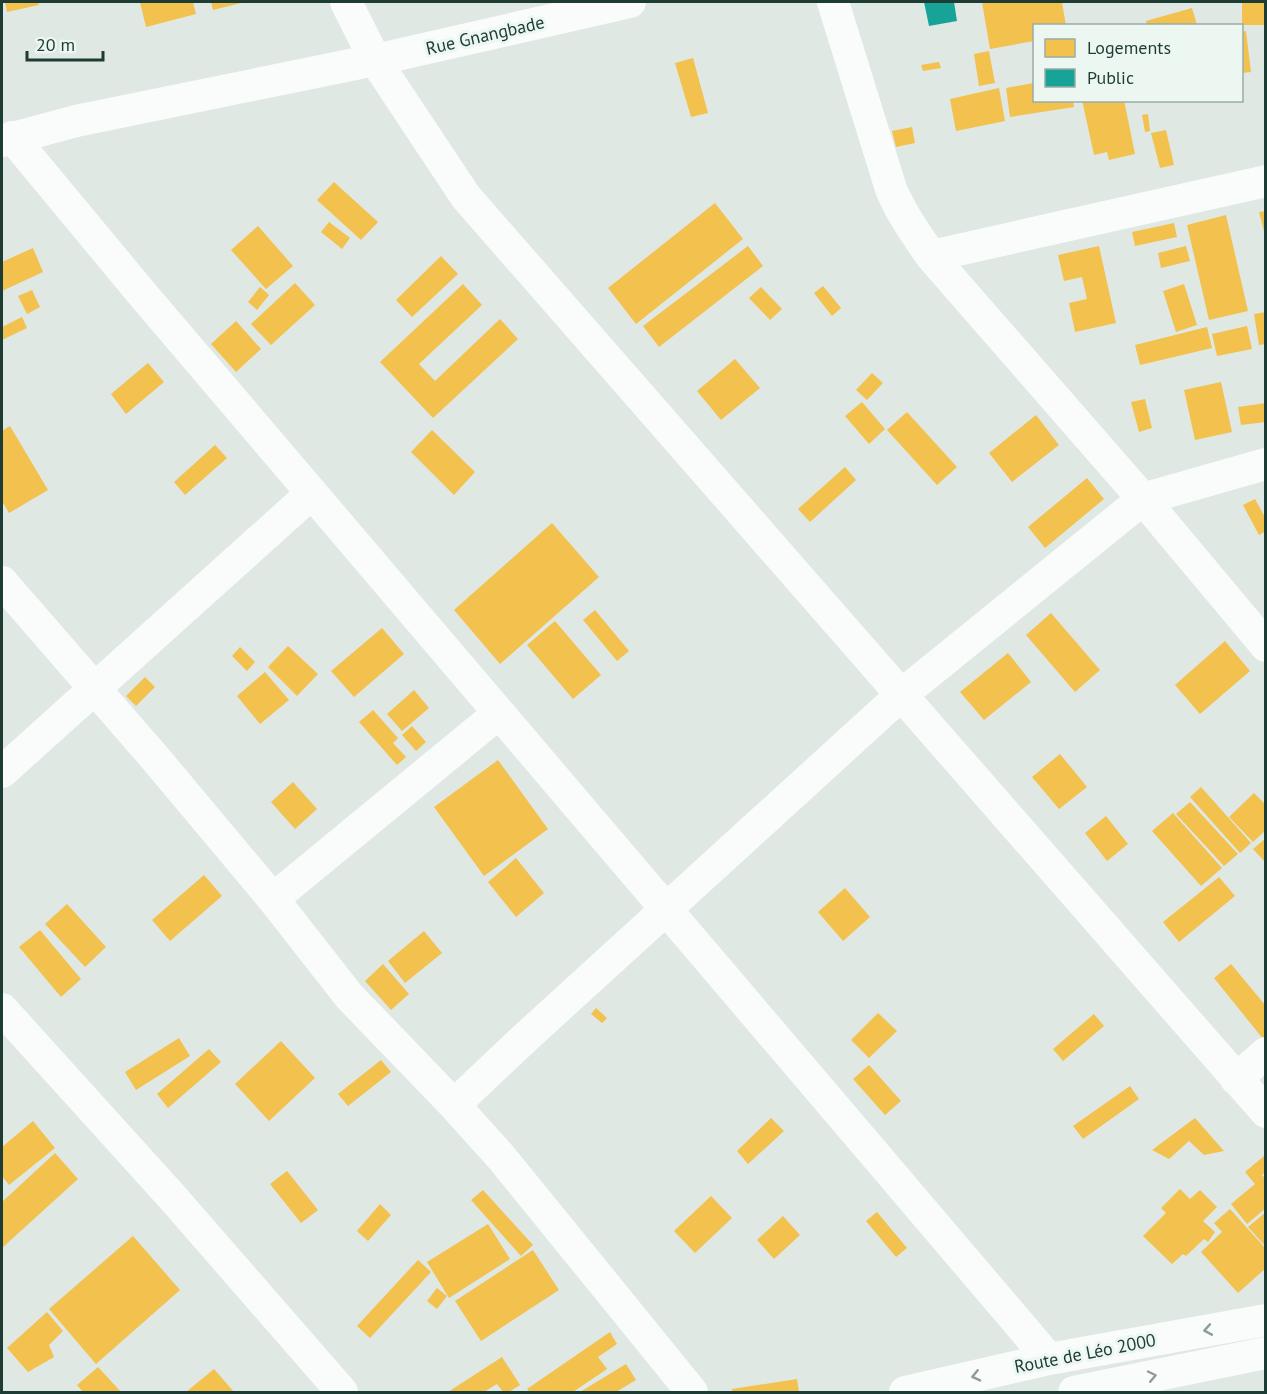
<svg xmlns="http://www.w3.org/2000/svg" width="1267" height="1394" viewBox="0 0 1267 1394" font-family="'PT Sans',sans-serif">
  <style>
    .homes { fill: #f2c14e }
    .public { fill: #17a398 }
    .lines { fill: none; stroke-linecap: round; stroke-linejoin: round }
    .minor { stroke: #fafcfb; stroke-width: 32 }
    .oneway { stroke: #8c9c98 }
    .labels { text-anchor: middle; dominant-baseline: central; stroke-width: 6; stroke-linejoin: round; paint-order: stroke }
    .street-label { font-size: 18px; fill: #1d3c34; stroke: #edf7f2 }
  </style>
  <rect width="100%" height="100%" fill="#e0e8e4"/>
  <path class="homes" d="M5 2H38L39 5 7 12Z
    M140 2H193L196 14 146 27Z
    M211 2H245L213 10Z
    M982 2H1062L1066 26H1034V41L990 49Z
    M1242 2H1266V25H1242Z
    M1192 8 1197 25 1147 26 1146 21Z
    M1246 31 1251 72 1242 73V32Z
    M989 51 995 83 979 86 974 54Z
    M693 58 708 113 691 117 675 63Z
    M939 62 941 68 923 71 921 65Z
    M1034 83V100H1073L1074 107 1010 117 1006 88Z
    M999 88 1005 121 956 131 950 99Z
    M1082 100H1124L1135 154 1109 160 1107 152 1094 155Z
    M1148 114 1150 131 1145 132 1142 115Z
    M912 127 915 143 896 147 892 131Z
    M1166 130 1174 165 1160 168 1151 133Z
    M334 182 378 222 361 240 317 200Z
    M715 203 743 239 636 324 608 288Z
    M1266 211V235H1265L1259 212Z
    M1226 215 1248 311 1209 320 1187 225Z
    M329 222 350 238 342 249 321 232Z
    M1174 223 1177 237 1135 246 1132 232Z
    M258 226 293 266 266 289 231 250Z
    M748 246 763 266 659 347 643 326Z
    M1099 246 1116 323 1075 332 1069 303 1087 299 1082 277 1064 281 1058 255Z
    M1186 246 1190 261 1161 268 1158 253Z
    M33 248 43 272 2 291V262Z
    M441 256 458 274 412 317 396 300Z
    M295 283 315 305 271 345 251 324Z
    M463 284 482 305 419 364 435 381 500 319 518 339 433 418 380 362Z
    M1184 284 1197 325 1176 332 1163 291Z
    M823 286 841 308 832 316 814 293Z
    M260 287 269 295 257 310 248 302Z
    M761 287 782 309 770 320 749 298Z
    M32 290 40 307 27 314 18 296Z
    M1266 312V344L1259 345 1254 314Z
    M22 317 27 328 2 340V327Z
    M236 321 261 349 236 372 211 344Z
    M1247 326 1252 349 1217 356 1212 334Z
    M1207 327 1212 348 1140 365 1135 345Z
    M735 359 760 388 721 420 697 391Z
    M148 363 164 382 126 414 111 394Z
    M872 373 883 383 867 400 856 390Z
    M1221 382 1232 432 1195 440 1184 390Z
    M1145 399 1152 428 1139 432 1131 402Z
    M862 402 885 429 869 444 845 416Z
    M1266 403V422L1241 425 1238 407Z
    M907 412 957 467 937 485 887 430Z
    M1036 415 1059 445 1012 482 989 453Z
    M10 426 48 490 9 513 2 501V431Z
    M432 430 475 472 454 495 411 452Z
    M215 445 227 458 185 495 174 482Z
    M845 467 856 480 810 522 798 509Z
    M1087 478 1104 499 1045 548 1028 527Z
    M1255 499 1266 519V531L1259 535 1243 505Z
    M552 523 599 577 500 664 454 610Z
    M595 610 629 651 617 661 583 620Z
    M1051 613 1100 670 1075 692 1026 635Z
    M555 621 601 675 573 699 527 645Z
    M382 628 404 654 354 697 331 671Z
    M1225 641 1250 671 1200 714 1175 685Z
    M288 646 318 674 297 696 268 667Z
    M240 647 255 662 247 671 232 656Z
    M1008 653 1031 682 984 720 960 692Z
    M265 672 289 700 260 724 237 696Z
    M145 677 155 687 136 706 126 696Z
    M414 690 429 708 402 731 387 714Z
    M373 710 398 738 393 743 406 757 397 765 359 722Z
    M412 726 426 742 416 751 402 735Z
    M1060 754 1087 787 1059 809 1032 777Z
    M498 760 548 829 484 876 434 807Z
    M293 782 317 809 295 829 271 802Z
    M1201 787 1251 843 1240 853 1190 797Z
    M1254 793 1266 805V830L1253 842 1229 817Z
    M1190 802 1238 854 1224 866 1176 814Z
    M1173 813 1222 868 1201 886 1152 831Z
    M1106 816 1128 844 1107 861 1085 833Z
    M1266 838V863L1253 849Z
    M516 858 544 893 516 917 488 882Z
    M204 875 222 896 170 941 152 920Z
    M1219 877 1235 896 1179 942 1163 922Z
    M845 888 870 917 843 941 818 912Z
    M67 904 106 947 85 967 45 924Z
    M40 930 81 979 61 997 19 947Z
    M424 931 442 953 405 983 388 961Z
    M383 964 409 994 391 1010 365 981Z
    M1231 964 1266 1006 1264 1040 1214 978Z
    M596 1008 607 1018 602 1023 591 1014Z
    M878 1013 897 1031 869 1058 851 1040Z
    M1094 1014 1104 1026 1063 1061 1053 1049Z
    M179 1038 190 1056 136 1090 125 1072Z
    M281 1041 315 1078 269 1121 235 1084Z
    M209 1049 221 1062 168 1108 157 1094Z
    M381 1060 391 1072 348 1106 338 1094Z
    M869 1065 901 1101 885 1115 853 1079Z
    M1130 1086 1139 1099 1083 1139 1073 1126Z
    M771 1118 784 1131 748 1164 737 1151Z
    M1195 1118 1224 1151 1204 1155 1189 1141 1169 1159 1152 1150Z
    M33 1121 55 1148 9 1185 2 1176V1147Z
    M55 1153 78 1179 2 1248V1202Z
    M1264 1156 1266 1172 1262 1175 1266 1179V1208L1247 1224 1231 1204 1255 1184 1245 1172Z
    M287 1171 318 1210 301 1223 270 1184Z
    M1180 1189 1190 1199 1200 1190 1217 1207 1203 1221 1215 1232 1208 1242 1204 1239 1186 1256 1183 1254 1172 1264 1143 1236 1166 1213 1161 1208Z
    M483 1190 533 1245 521 1256 471 1200Z
    M711 1196 732 1218 695 1253 674 1231Z
    M380 1204 391 1215 368 1241 357 1231Z
    M1230 1209 1266 1249V1268L1238 1293 1201 1252 1222 1232 1214 1223Z
    M877 1212 907 1248 896 1257 866 1221Z
    M1266 1212V1247L1248 1227Z
    M783 1216 800 1235 774 1259 757 1240Z
    M488 1224 510 1259 449 1298 427 1262Z
    M133 1236 180 1290 96 1364 49 1309Z
    M533 1250 559 1290 481 1341 455 1301Z
    M418 1260 431 1272 370 1338 357 1326Z
    M437 1288 447 1296 437 1309 427 1301Z
    M47 1312 63 1331 49 1345 54 1357 28 1372 7 1348Z
    M610 1332 617 1344 598 1357 607 1369 573 1392H530L527 1389Z
    M502 1357 520 1385 509 1392H503L497 1384 484 1392H448Z
    M626 1364 636 1380 616 1392H580Z
    M98 1367 121 1392H83L77 1385Z
    M214 1369 234 1392H186Z
    M797 1379 799 1392H732V1389Z"/>
  <path class="public" d="M924 2H954L957 21 929 26Z"/>
  <g class="lines">
    <path class="minor" d="M346 2 375 60 466 197 1266 1112
      M833 2 891 189C901 213 916 234 931 256L1143 499 1266 646
      M12 137 144 296 1049 1359
      M2 141 76 121 375 60 630 2
      M931 256 1266 181
      M2 582 155 758 273 899 349 996 454 1105 501 1157 692 1392
      M2 772 312 493
      M273 899 499 713
      M2 1009 173 1198 342 1392
      M1236 1079 1266 1053
      M454 1105 526 1037 900 696 1143 499 1266 464
      M905 1392 1049 1359 1266 1320
      M1074 1392 1266 1353"/>
  </g>
  <defs><path id="oneway-chevron" d="M-2-3.5L2.5 0L-2 3.5" fill="none" stroke-width="1.6" stroke-linecap="round" stroke-linejoin="round" transform="scale(1.5)"/></defs>
  <g class="oneway">
    <use href="#oneway-chevron" transform="translate(1208 1330) rotate(170)"/>
    <use href="#oneway-chevron" transform="translate(976 1376) rotate(167)"/>
    <use href="#oneway-chevron" transform="translate(1152 1376) rotate(-12)"/>
  </g>
  <g class="labels">
    <g class="street-label">
      <text transform="translate(485 35) rotate(-13)">Rue Gnangbade</text>
      <text transform="translate(1085 1353) rotate(-11)">Route de Léo 2000</text>
    </g>
  </g>
  <rect width="1267" height="1394" fill="none" stroke="#1d3c34" stroke-width="6"/>
  <rect x="1033" y="24" width="210" height="78" fill="#edf7f2" stroke="#9aaca6" stroke-width="1.5"/>
  <rect x="1045" y="39" width="30" height="18" fill="#f2c14e" stroke="#9aaca6" stroke-width="1.5"/>
  <text x="1087" y="54" font-size="18" fill="#1d3c34">Logements</text>
  <rect x="1045" y="69" width="30" height="18" fill="#17a398" stroke="#9aaca6" stroke-width="1.5"/>
  <text x="1087" y="84" font-size="18" fill="#1d3c34">Public</text>
  <path d="M27 51v9h76v-9" fill="none" stroke="#1d3c34" stroke-width="3"/>
  <text x="36" y="51" font-size="18" fill="#1d3c34" stroke="#edf7f2" stroke-width="4.5" paint-order="stroke">20 m</text>
</svg>
